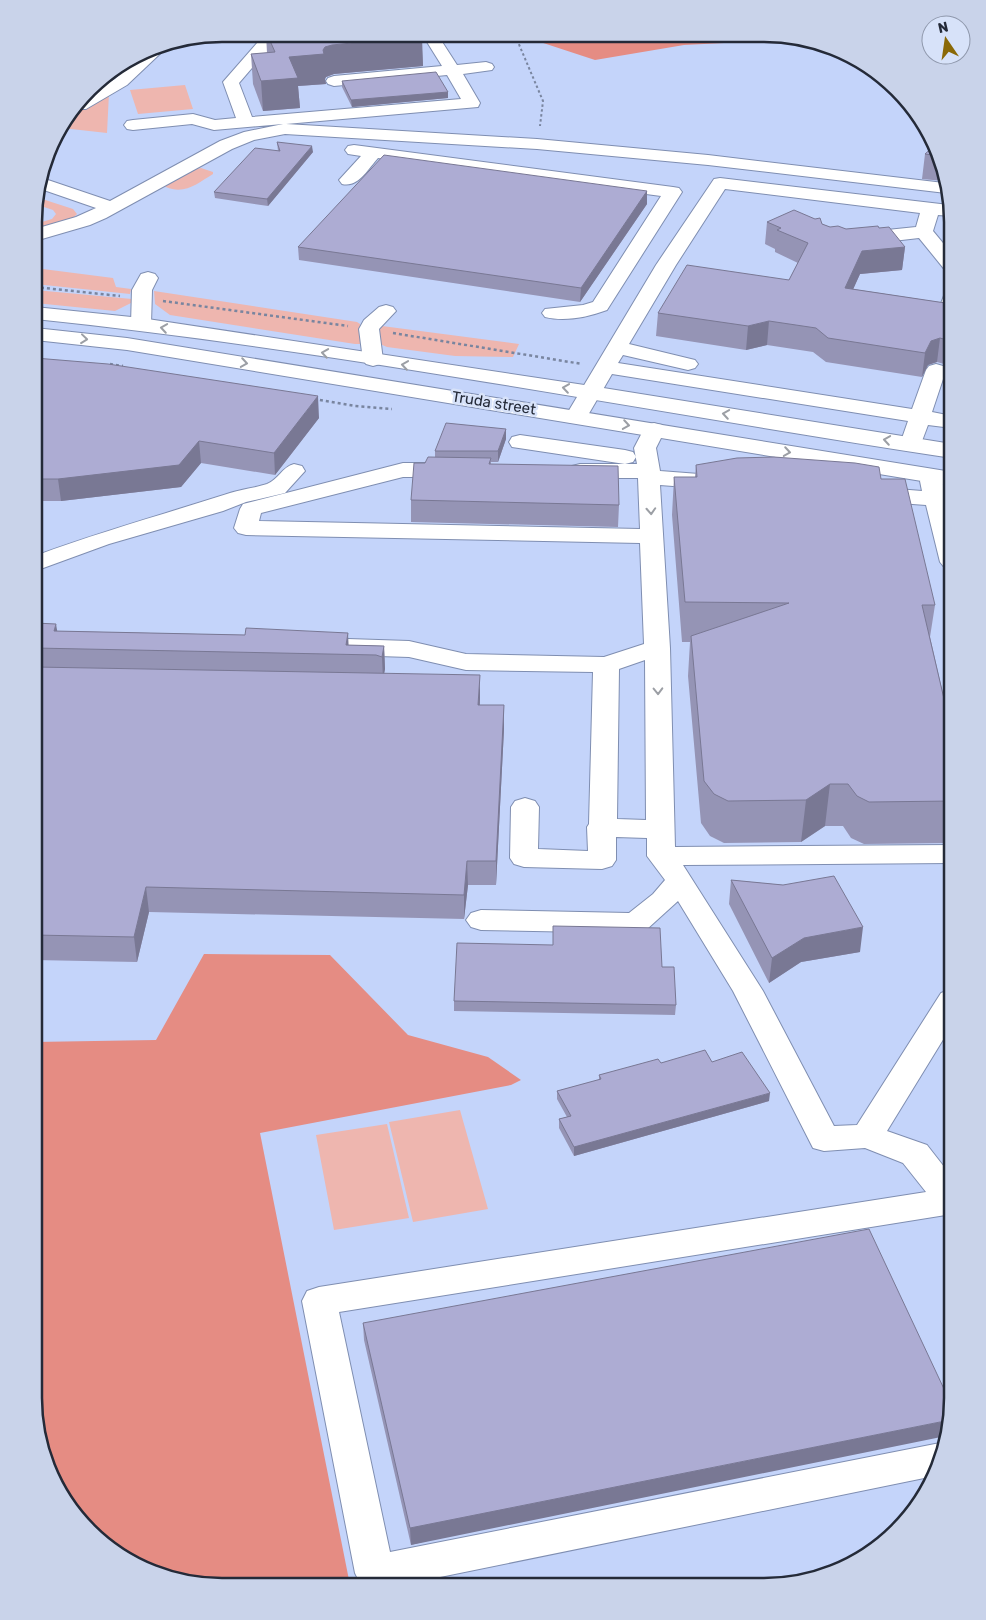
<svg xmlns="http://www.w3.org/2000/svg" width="986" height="1620" viewBox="0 0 986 1620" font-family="Rubik,sans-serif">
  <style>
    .green { fill: #eeb6af }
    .forest { fill: #e58c83 }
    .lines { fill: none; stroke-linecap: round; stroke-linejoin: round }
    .minor-casing { stroke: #7f8eb1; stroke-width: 2 }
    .major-casing { stroke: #7f8eb1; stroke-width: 2 }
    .path-far1 { stroke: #79859f; stroke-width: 2; stroke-dasharray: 2.5 2.5; stroke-linecap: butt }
    .path { stroke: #79859f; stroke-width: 2.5; stroke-dasharray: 3 3; stroke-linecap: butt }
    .minor { fill: #fff; fill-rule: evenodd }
    .major { fill: #fff; fill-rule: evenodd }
    .wall { fill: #9594b5 }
    .shaded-wall { fill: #797894 }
    .building { fill: #adacd3; stroke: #797894 }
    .oneway { stroke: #9c9fa5 }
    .labels { text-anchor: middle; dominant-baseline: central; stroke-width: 5; stroke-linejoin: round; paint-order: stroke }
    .far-street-label { font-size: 15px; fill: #242a38; stroke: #d7e2f9 }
    .rim { fill: none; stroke: #242a38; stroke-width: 2.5 }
  </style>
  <rect width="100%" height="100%" fill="#c4d4fa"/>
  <path class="green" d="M110 73 107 133 62 128 98 81Z
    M185 85 193 109 138 114 130 90Z
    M201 168 213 172V174C198 183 185 195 166 187L165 186 192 170Z
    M36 197 73 209 77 214 71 220 35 230V224L52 219 56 214 53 210 35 204Z
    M35 268 113 278 116 287 131 289 130 294 35 284Z
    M35 290 132 299 131 303 115 311 35 303Z
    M154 291 357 322 360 324 362 342 361 344H355L170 315 155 304Z
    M382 326 519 344 513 357 455 356 387 347 380 344 379 327Z
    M460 1110 488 1209 413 1222 389 1122Z
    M387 1124 409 1218 334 1230 316 1135Z"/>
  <path class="forest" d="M531 35H788L796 37 765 41 684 45 595 60 528 38Z
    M204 954 330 955 408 1035 488 1057 521 1080 511 1085 260 1133 350 1585H198L150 1572 107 1547 73 1512 48 1469 34 1397V1042L156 1040Z"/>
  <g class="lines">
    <g class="minor-casing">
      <path id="minor" d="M265 34H277L279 37 274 44 303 40 309 42 311 45 309 48 303 50 264 54 239 83 252 117 461 99 447 75 334 86 328 84 326 81 328 78 334 76 442 66 427 42C412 38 396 45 380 41L378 38 382 34H437L457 65 486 62 492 64 494 67 492 70 463 74 480 103 478 107 286 124 537 139 708 155 944 183 946 193 708 165 537 149 285 134 254 140 232 149 106 218 90 225 35 241V229L76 217 96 208 38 188 42 178 110 201 220 141 244 132 283 124 214 130 192 124 133 130 127 129 124 125 127 121 133 120 193 114 215 120 236 118 223 82Z
        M166 45 165 49 127 85 86 109H76L88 94 115 79 142 54 151 48Z
        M354 145 673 187 679 188 682 192 607 310C588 317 565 322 545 317L542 313 545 309 583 305 593 302 661 196 378 158C368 169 358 188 342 184L339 180 361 156 348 154 345 150 348 146Z
        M720 178 949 205 951 216 938 215 933 231 952 254V272L945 270 919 238 858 245 851 243 849 239 851 235 858 233 916 227 920 213 725 189 676 265 629 344 695 360 698 364 695 368 688 370 623 355 618 363 912 409 926 370 929 366 936 364 943 366 946 370 932 412 952 416V428L928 425 919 449 911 451 903 449 900 444 908 421 612 374 584 422 576 423 568 422 565 417 656 265 714 179Z
        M148 272 155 274 158 278 152 290 151 324 148 328 141 330 134 328 131 324 132 290 141 274Z
        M952 291V315L945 313 940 306 945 293Z
        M386 305 393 307 396 311 379 329 383 360 380 364 373 366 366 364 363 360 359 329 364 320 379 307Z
        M654 423 662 425 665 430 656 448 660 471 712 475 720 477 723 482 720 487 712 489 660 485 670 648 675 847 952 845V863L683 865 763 991 834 1126 857 1125 941 993 952 989V1025L887 1131 927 1145 952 1177V1214L339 1312 390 1552 940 1443 944 1444 938 1469 934 1476 401 1585H361L355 1573 302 1301 307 1291 319 1287 926 1192 903 1163 865 1148 824 1151 813 1148 733 991 678 901 646 930 636 933 481 930 471 927 466 920 471 913 481 910 629 913 653 894 665 880 647 856V838L616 837V860L612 866 602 869 524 867 514 864 510 858 511 807 515 801 525 798 535 801 539 807 538 849 588 851 587 827 589 824 593 672 466 670 409 657 348 655 339 652 335 647 339 642 348 639 409 641 466 654 604 657 644 644 640 543 246 535 238 533 234 528 240 509 243 504 403 463H450L458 465 461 470 458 475 450 477H403L261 513 259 521 640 529 638 478H580L572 476 569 471 572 466 580 464H637L634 448 646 425ZM645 660 646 820 617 819 619 669Z
        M520 435 625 450 633 452 636 457 633 462 625 464 512 447 509 442 512 437Z
        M294 464 302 466 305 471 285 493 246 502 223 511 109 544 35 571V556C99 532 165 514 230 493 242 489 255 488 267 484 278 480 282 467 294 464Z
        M931 474 939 476 942 481 952 518V569L944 567 940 562 926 505 872 501 864 499 861 494 864 489 872 487 922 491 920 481 923 476Z"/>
    </g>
    <g class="major-casing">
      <path id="major" d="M35 307 141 318 591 386 952 444V458C647 412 343 351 35 319Z
        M35 328 127 338 952 472V486L127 350 35 340Z"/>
    </g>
    <path class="path-far1" d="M515 35 543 101 540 126"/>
    <path class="path" d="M35 287 120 296
      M163 301 348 326
      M393 333 582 364
      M110 364 123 366
      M314 399 355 406 392 409"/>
    <use href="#minor" class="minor"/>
    <use href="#major" class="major"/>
  </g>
  <path class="wall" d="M266 34H421L423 66 334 74 326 77 325 79 326 84 298 86 300 108 263 111 253 84 251 54 267 53Z
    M342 81 448 92V98L352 107 342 87Z
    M277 142 313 152 268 206 215 198 214 192 278 151Z
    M938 151 944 181 922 179 925 154Z
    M647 191V204L580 302 299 260 298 247Z
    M767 222 822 224 830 227 846 229 879 228 905 247 902 270 860 274 853 289 952 304V381L945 380 946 368 944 364 937 362 928 365 922 377 826 362 813 352 767 345 746 350 656 336 658 313 789 280 798 263 775 252V249L765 244Z
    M35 358 319 418 275 475 201 463 181 487 61 501H35Z
    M506 429V439L498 462H491V464L619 505 618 527 411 522V500L425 463 435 457V451Z
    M696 465 881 479 935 605 930 637 952 733V841L949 843 864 844 851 838 843 826H825L801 842 724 843 710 836 701 823 688 676 690 642H682L672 515 674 477H695Z
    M35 623 57 631 245 635 348 633V645L384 646 385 669 384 673 480 699V705H504V729L496 885H468L464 919 149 912 137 962 34 960Z
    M731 880 783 885 860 952 801 962 769 983 729 904Z
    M662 967 676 1005 675 1015 454 1011V1001Z
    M712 1062 769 1101 574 1156 559 1128V1119L567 1117 557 1099V1091L599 1080V1075L661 1063Z
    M363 1323 952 1406 411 1545 364 1340Z"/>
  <path class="shaded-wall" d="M422 36 423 66 334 74 326 77 325 79 326 84 298 86 300 108 263 111 261 81 289 57 323 50 325 47 332 45Z
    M448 92V98L352 107 351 100Z
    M312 146 313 152 268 206 267 199Z
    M647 191V204L580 302 581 288Z
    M905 247 902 270 860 274 843 312 845 288 862 251Z
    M769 321 767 345 746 350 748 326Z
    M940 338 937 362 928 365 922 377 925 353 931 341Z
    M318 396 319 418 275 475 274 453Z
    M506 429V439L498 462V451Z
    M199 441 201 463 181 487 61 501 58 479Z
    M56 624 60 647 54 631Z
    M348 633 349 654 346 645Z
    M384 646 385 669 383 680 382 657Z
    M480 675V699L478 728V705Z
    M504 705V729L496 885V861Z
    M830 784 825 826 801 842 806 800Z
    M952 827V841L949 843Z
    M467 861 468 885 464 919V895Z
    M146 887 149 912 137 962 134 937Z
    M863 927 860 952 801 962 769 983 772 958 804 938Z
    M770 1093 769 1101 574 1156V1147Z
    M950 1420 946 1436 411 1545 410 1528Z"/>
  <path class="building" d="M267 34H421L422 36 332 45 325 47 323 50 324 54 289 57 298 78 261 81 251 54 275 52Z
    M436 72 448 92 351 100 342 81Z
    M277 142 312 146 267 199 214 192 255 148 280 151Z
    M935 145 938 151 939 156 925 154Z
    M384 155 647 191 581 288 298 247Z
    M794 210 815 219 820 218 822 224 830 227 838 226 846 229 878 226 879 228 889 227 905 247 862 251 845 288 952 304V357L948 356 951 345 947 340 940 338 931 341 925 353 828 338 816 328 769 321 748 326 658 313 687 265 789 280 808 243 777 230 781 228 767 222Z
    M35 358 108 364 318 396 274 453 199 441 179 465 58 479H35Z
    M446 423 506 429 498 451H435Z
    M428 457 491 458 489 464 618 466 619 505 411 500 414 463H425Z
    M774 457 855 463 879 467 881 479H905L935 605H922L952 733V801L869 802 857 796 848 784H830L806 800 728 801 714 794 704 781 691 636 789 603 685 602 674 477H697L696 465 737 458Z
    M35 623 56 624 54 631 245 635 246 628 348 633 346 645 384 646 382 657 376 655 35 648Z
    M35 667 480 675 478 705H504L496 861H467L464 895 146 887 134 937 34 935Z
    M834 876 863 927 804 938 772 958 731 880 783 885Z
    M553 926 660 928 662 967H674L676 1005 454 1001 457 943 553 945Z
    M705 1050 712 1062 742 1052 770 1093 574 1147 559 1119 571 1116 557 1091 601 1079 599 1075 658 1059 661 1063Z
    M869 1229 952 1406V1410L950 1420 410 1528 363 1323Z"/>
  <defs><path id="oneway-chevron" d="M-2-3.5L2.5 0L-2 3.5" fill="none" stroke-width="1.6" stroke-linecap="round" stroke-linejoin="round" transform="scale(1.25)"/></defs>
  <g class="oneway">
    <use href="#oneway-chevron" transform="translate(164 328) rotate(-171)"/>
    <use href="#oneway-chevron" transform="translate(84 339) rotate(6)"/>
    <use href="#oneway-chevron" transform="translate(325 353) rotate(-171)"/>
    <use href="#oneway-chevron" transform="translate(244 363) rotate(9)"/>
    <use href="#oneway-chevron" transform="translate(405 365) rotate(-172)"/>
    <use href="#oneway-chevron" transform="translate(566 388) rotate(-172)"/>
    <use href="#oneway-chevron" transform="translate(726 414) rotate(-171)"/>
    <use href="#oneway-chevron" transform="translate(626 425) rotate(9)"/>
    <use href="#oneway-chevron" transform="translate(887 440) rotate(-171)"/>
    <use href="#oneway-chevron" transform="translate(787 452) rotate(9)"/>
    <use href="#oneway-chevron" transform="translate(651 511) rotate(87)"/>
    <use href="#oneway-chevron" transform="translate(658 691) rotate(89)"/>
  </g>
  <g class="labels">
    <g class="far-street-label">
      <text transform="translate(494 403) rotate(9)">Truda street</text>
    </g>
  </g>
  <path d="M0 0H986V1620H0ZM222 42H764A180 180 0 0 1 944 222V1398A180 180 0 0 1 764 1578H222A180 180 0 0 1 42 1398V222A180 180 0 0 1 222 42Z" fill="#c9d3ea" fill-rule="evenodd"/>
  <path class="rim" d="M222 42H764A180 180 0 0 1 944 222V1398A180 180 0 0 1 764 1578H222A180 180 0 0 1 42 1398V222A180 180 0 0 1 222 42Z"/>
  <g transform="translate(946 40) rotate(347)"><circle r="24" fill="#d7e2f9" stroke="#8f98ac"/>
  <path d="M0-4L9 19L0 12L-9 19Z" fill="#8a6907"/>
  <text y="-8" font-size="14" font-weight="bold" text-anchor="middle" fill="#242a38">N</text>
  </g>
</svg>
